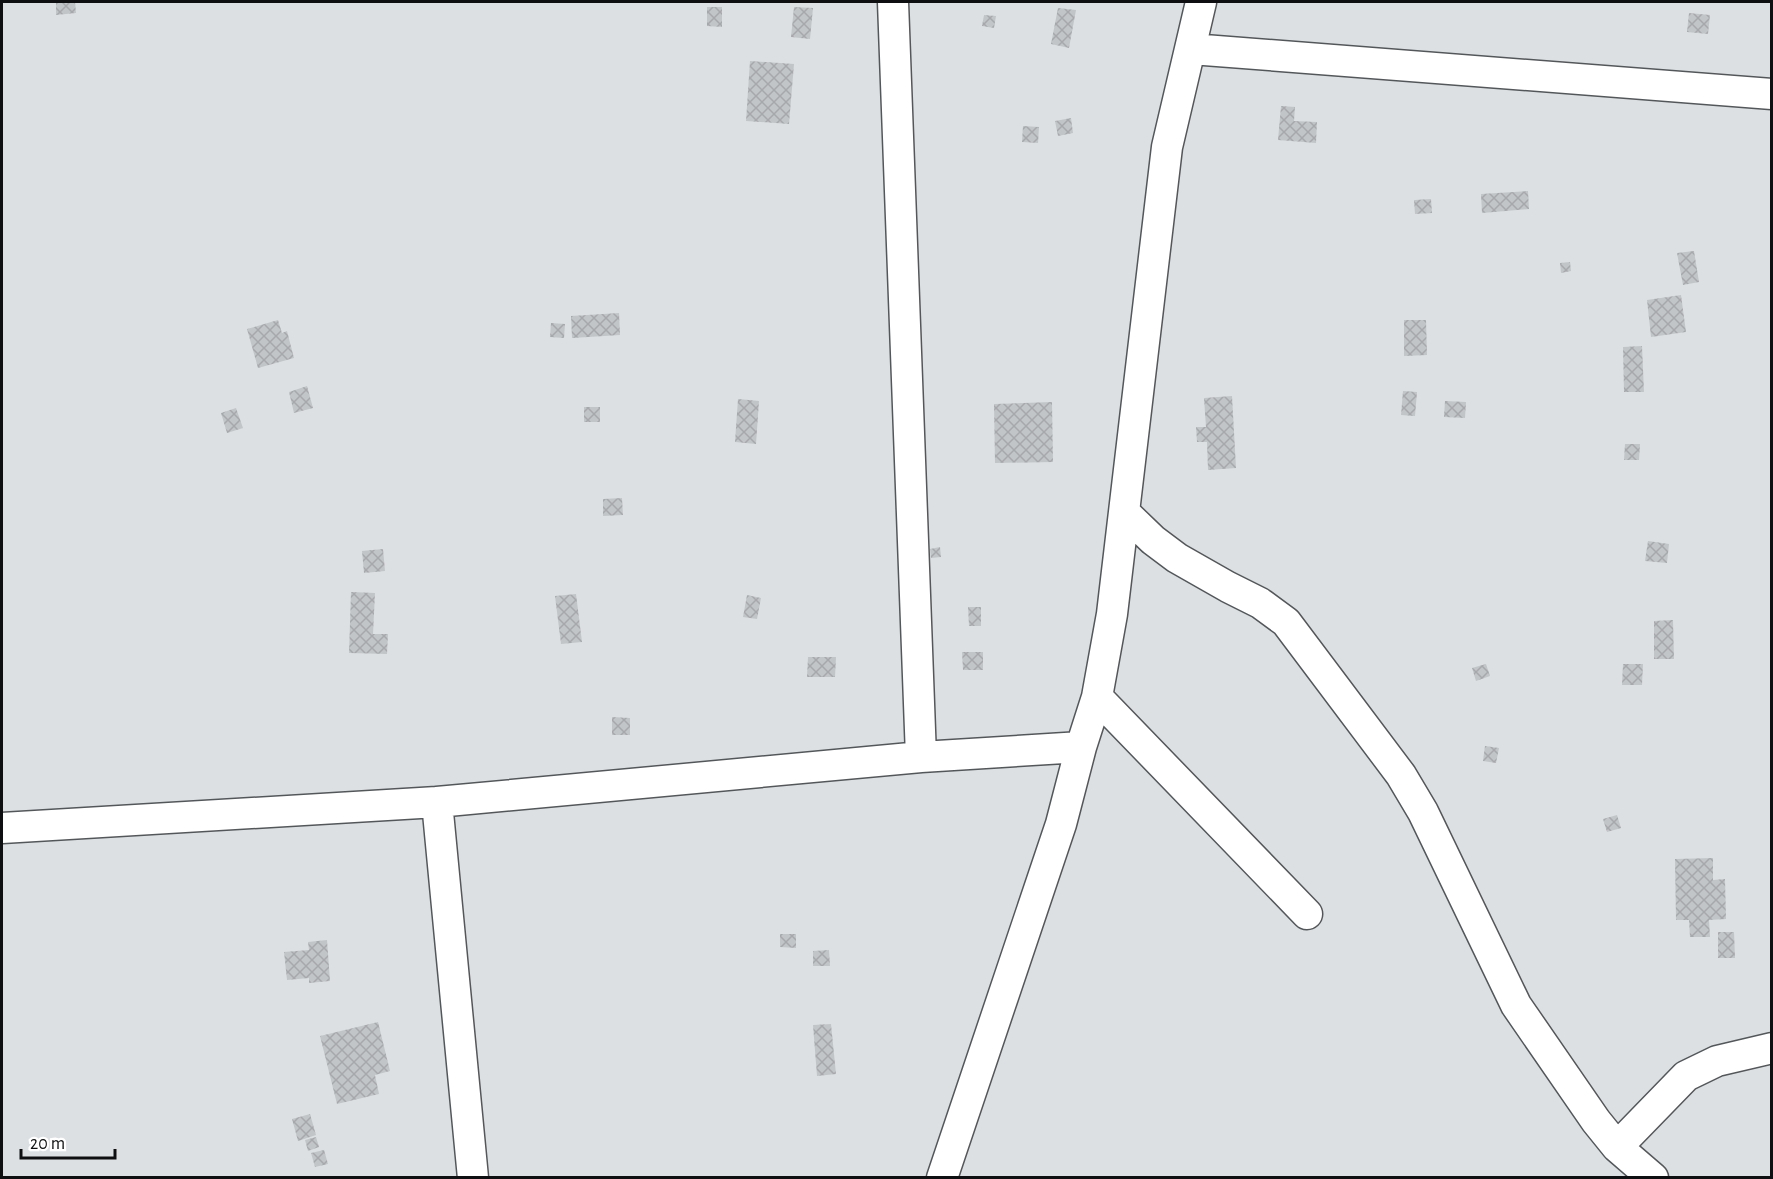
<svg xmlns="http://www.w3.org/2000/svg" width="1773" height="1179" viewBox="0 0 1773 1179" font-family="'Alegreya Sans',sans-serif">
  <style>
    .building { fill: url(#building-cross-hatch) }
    .lines { fill: none; stroke-linecap: round; stroke-linejoin: round }
    .minor-casing { stroke: #54575a; stroke-width: 33 }
    .minor { stroke: #fff; stroke-width: 30 }
  </style>
  <defs>
    <pattern id="building-cross-hatch" width="8" height="8" patternUnits="userSpaceOnUse" patternTransform="scale(1.5)"><rect width="8" height="8" fill="#c2c5c8"/><path d="M0 0l8 8M0 8l8-8" fill="none" stroke="#a6a8ab"/></pattern>
  </defs>
  <rect width="100%" height="100%" fill="#dde0e3"/>
  <path class="building" d="M56 2H75L76 13 56 15Z
    M707 7H722V27L707 26Z
    M794 7 813 8 810 39 791 37Z
    M1058 8 1076 10 1069 48 1051 44Z
    M1689 13 1710 15 1708 34 1687 32Z
    M984 15 996 16 994 28 982 26Z
    M750 61 794 64 789 124 746 121Z
    M1281 106 1295 107 1294 121 1317 122 1316 143 1278 140Z
    M1071 118 1073 133 1058 136 1055 121Z
    M1023 126 1039 127 1038 143 1022 142Z
    M1528 191 1529 209 1482 213 1481 194Z
    M1431 199 1432 213 1415 214 1414 200Z
    M1694 251 1699 282 1683 285 1677 253Z
    M1570 262 1571 271 1561 273 1560 263Z
    M1681 295 1686 332 1651 337 1647 300Z
    M619 313 620 335 572 338 571 316Z
    M278 320 282 333 287 331 294 358 258 368 247 329Z
    M1404 320H1426L1427 355 1404 356Z
    M551 323 565 324 564 338 550 337Z
    M1642 346 1644 392H1624L1623 347Z
    M307 386 313 408 294 413 289 392Z
    M1403 391 1417 392 1415 416 1401 415Z
    M1232 396 1236 468 1208 470 1207 442H1197L1196 427H1206L1204 398Z
    M738 399 759 401 756 444 735 442Z
    M1445 401 1466 402 1465 418 1444 417Z
    M1052 402 1053 462 995 463 994 404Z
    M584 407H600V422H584Z
    M236 408 243 428 227 433 221 413Z
    M1625 444H1640L1639 460H1624Z
    M622 498 623 515 603 516V499Z
    M1648 541 1669 544 1667 563 1645 561Z
    M940 547 941 557 931 558 930 549Z
    M383 549 385 571 364 573 362 551Z
    M351 592 375 593 373 634H388L387 654 349 653Z
    M576 594 582 642 561 644 555 596Z
    M747 595 761 598 757 619 743 617Z
    M968 607H981V626H969Z
    M1673 620 1674 659H1654V621Z
    M962 652H983V670H963Z
    M808 657H836L835 677H807Z
    M1486 664 1490 676 1476 681 1472 668Z
    M1623 664H1643L1642 685H1622Z
    M612 717 630 718V735H612Z
    M1485 746 1499 748 1496 763 1483 761Z
    M1617 815 1621 828 1607 832 1603 819Z
    M1713 858V880L1725 879 1726 919 1709 920 1710 937H1690L1689 920H1676L1675 859Z
    M1718 932H1734L1735 958H1718Z
    M780 934H796V948L780 947Z
    M327 940 330 981 309 983V978L287 980 284 952 309 950 308 942Z
    M829 950 830 966H813V951Z
    M378 1022 390 1071 375 1075 379 1094 337 1104 320 1036Z
    M831 1024 836 1074 817 1076 813 1025Z
    M310 1114 316 1135 298 1141 292 1119Z
    M316 1137 319 1147 308 1151 305 1140Z
    M324 1150 328 1164 315 1167 311 1153Z"/>
  <g class="lines">
    <g class="minor-casing">
      <path id="minor" d="M893 2 921 757
        M1191 49 1772 94
        M1125 513 1153 540 1177 558 1228 587 1260 603 1286 622 1401 775 1423 812 1516 1005 1596 1121 1617 1147 1653 1178
        M1097 697 1307 914
        M437 802 473 1178
        M2 828 437 802 921 757 1081 747
        M1617 1147 1686 1076 1717 1061 1772 1048
        M942 1178 1061 824 1081 747 1097 697 1112 614 1167 147 1201 2"/>
    </g>
    <use href="#minor" class="minor"/>
  </g>
  <rect width="1773" height="1179" fill="none" stroke="#0e0f10" stroke-width="6"/>
  <path d="M21 1149v9h94v-9" fill="none" stroke="#0e0f10" stroke-width="3"/>
  <text x="30" y="1149" font-size="18" fill="#0e0f10" stroke="#ffffff" stroke-width="4.5" paint-order="stroke">20 m</text>
</svg>
